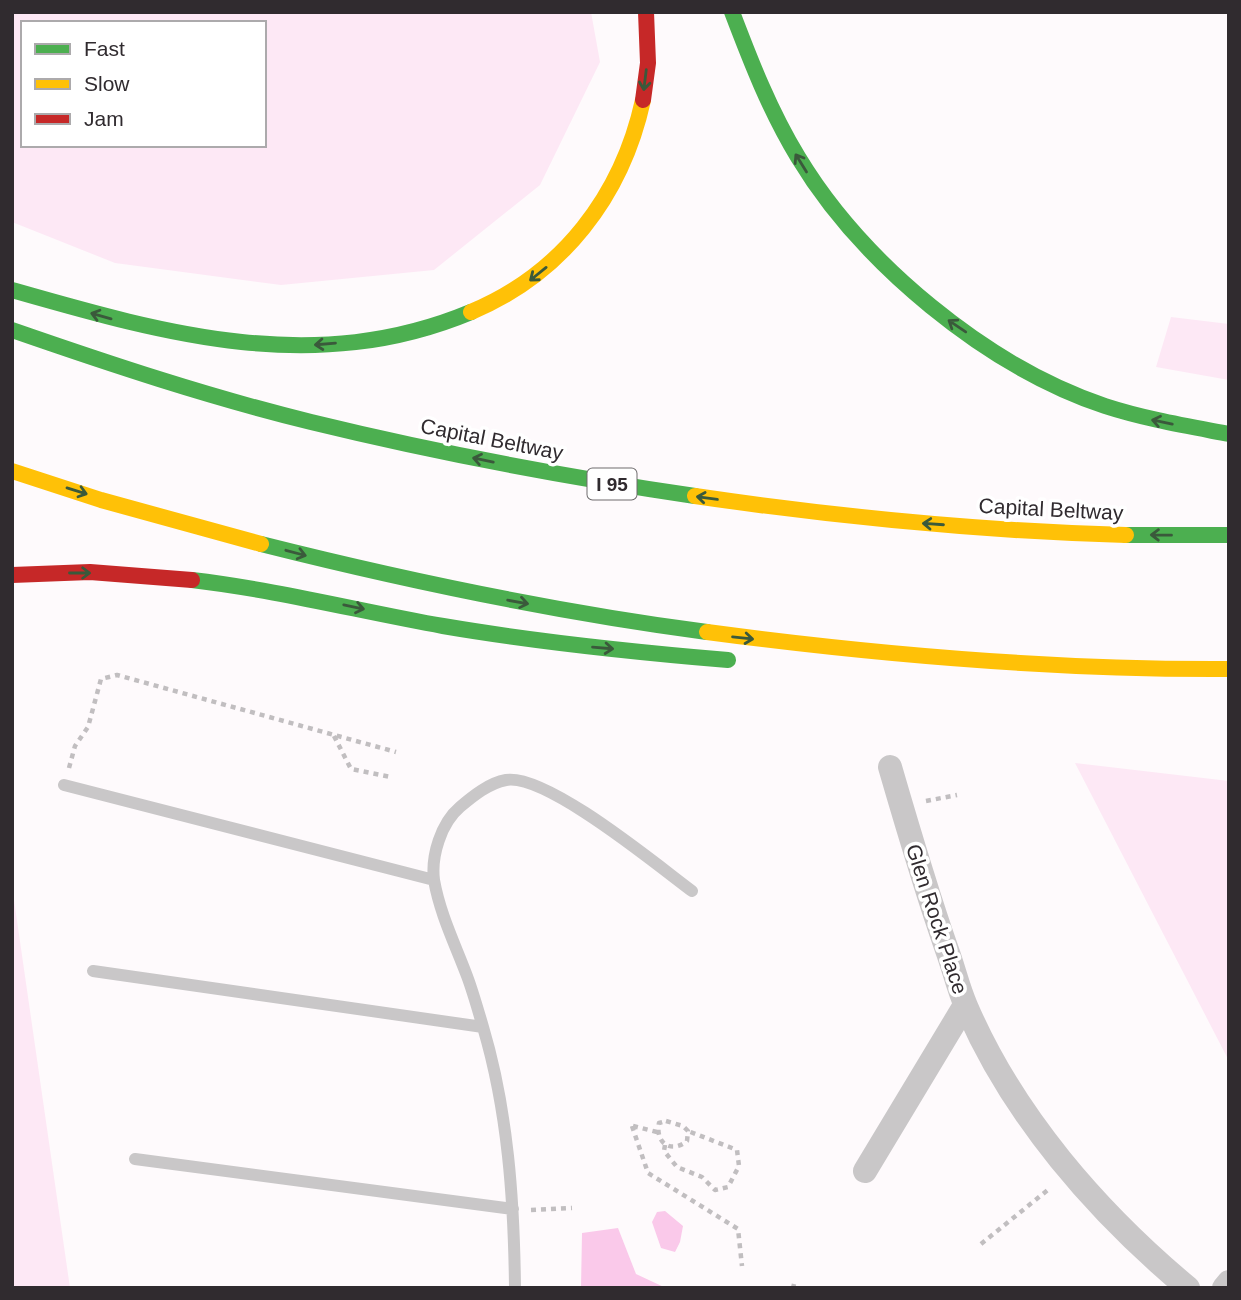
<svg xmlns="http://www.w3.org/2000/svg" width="1241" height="1300" viewBox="0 0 1241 1300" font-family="Helvetica,sans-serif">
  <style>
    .green { fill: #fde8f5; fill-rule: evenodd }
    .water { fill: #fac9ea }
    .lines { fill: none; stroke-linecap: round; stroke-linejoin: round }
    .path { stroke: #c1bec0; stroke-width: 4.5; stroke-dasharray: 5 5; stroke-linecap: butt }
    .lane { stroke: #c9c7c8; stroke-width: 12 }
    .street { stroke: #c9c7c8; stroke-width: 24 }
    .fast { stroke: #4caf50; stroke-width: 16 }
    .slow { stroke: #ffc107; stroke-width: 16 }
    .jam { stroke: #c62828; stroke-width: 16 }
    .oneway { stroke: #3a593b }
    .labels { text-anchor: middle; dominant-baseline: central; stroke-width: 7; stroke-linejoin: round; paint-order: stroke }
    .shield { fill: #fff; stroke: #6e6b6d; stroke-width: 2 }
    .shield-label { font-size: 19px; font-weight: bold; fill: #302b2f }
    .street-label { font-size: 21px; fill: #302b2f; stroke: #fff }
  </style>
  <rect width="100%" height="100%" fill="#fefafc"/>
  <path class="green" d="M12 12H591L600 62 540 185 434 270 281 285 115 263 12 222ZM23 23H264V145H23Z
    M1171 317 1229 324V380L1156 367Z
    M1075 763 1229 781V1061Z
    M12 886 70 1288H12Z"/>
  <path class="water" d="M665 1211 683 1226 680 1242 675 1252 661 1248 652 1222 657 1212Z
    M618 1228 636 1274 666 1288H581L582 1233Z"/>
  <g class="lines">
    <path class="path" d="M334 736 351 769 391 777
      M69 768 75 746 88 727 101 679 117 675 396 752
      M926 801 957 795
      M666 1121 683 1126 688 1131 687 1141C671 1154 655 1143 659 1123Z
      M632 1126 648 1173 738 1229 742 1266
      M633 1126 657 1132
      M665 1145 664 1151 677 1167 702 1177 715 1190 728 1187 739 1166 737 1150 688 1131
      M531 1210 572 1208
      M981 1244 1049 1189
      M793 1288 794 1284"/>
    <path class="lane" d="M64 785 434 880
      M93 971 483 1027C508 1111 514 1200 515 1288
      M483 1027C478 1010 473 992 467 976 455 944 440 914 434 880 431 856 441 823 460 807 473 796 489 783 506 780 546 773 657 865 692 891
      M135 1159 513 1209"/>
    <path class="street" d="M890 767C908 829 926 890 947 950 954 969 958 988 966 1006 1013 1116 1097 1212 1188 1288
      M865 1171 965 1005
      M1224 1288 1229 1282"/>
    <path class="fast" d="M732 12C751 62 770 111 798 157 862 263 986 366 1105 406 1145 419 1187 426 1229 434
      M12 290C166 334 315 377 471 312
      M12 330C110 364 209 397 311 422 438 453 566 477 695 496
      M1126 535H1229
      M261 544C408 581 556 612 707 632
      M192 580C277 590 359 611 443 626 537 642 633 652 728 660"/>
    <path class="slow" d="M471 312C562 274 622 196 643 100
      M12 471 101 500 261 544
      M695 496C838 517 982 531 1126 535
      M707 632C880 655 1054 670 1229 669"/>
    <path class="jam" d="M643 100 648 63 646 12
      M12 575 90 572 192 580"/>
  </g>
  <defs><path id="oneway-shaft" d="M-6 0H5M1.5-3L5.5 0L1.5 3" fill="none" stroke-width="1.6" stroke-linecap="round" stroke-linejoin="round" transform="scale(1.75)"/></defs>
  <g class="oneway">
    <use href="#oneway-shaft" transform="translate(645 80) rotate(97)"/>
    <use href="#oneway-shaft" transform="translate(801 163) rotate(-122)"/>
    <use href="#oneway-shaft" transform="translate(538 274) rotate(141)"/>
    <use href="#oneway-shaft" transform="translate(101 316) rotate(-164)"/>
    <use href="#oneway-shaft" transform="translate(957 326) rotate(-146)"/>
    <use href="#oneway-shaft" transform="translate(325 344) rotate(175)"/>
    <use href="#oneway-shaft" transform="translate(1162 422) rotate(-168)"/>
    <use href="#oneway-shaft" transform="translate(483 460) rotate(-168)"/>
    <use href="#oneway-shaft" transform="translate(77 491) rotate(17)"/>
    <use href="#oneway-shaft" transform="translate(707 498) rotate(-172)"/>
    <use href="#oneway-shaft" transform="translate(933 524) rotate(-176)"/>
    <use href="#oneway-shaft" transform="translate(1161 535) rotate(-179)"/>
    <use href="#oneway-shaft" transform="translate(296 553) rotate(15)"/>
    <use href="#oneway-shaft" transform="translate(80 573)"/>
    <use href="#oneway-shaft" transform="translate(518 602) rotate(10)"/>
    <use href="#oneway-shaft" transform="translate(354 607) rotate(12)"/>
    <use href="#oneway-shaft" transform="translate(743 638) rotate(6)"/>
    <use href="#oneway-shaft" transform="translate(603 648) rotate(5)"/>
  </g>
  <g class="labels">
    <rect class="shield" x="587.5" y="468.5" width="49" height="31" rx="5"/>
    <g class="shield-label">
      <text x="612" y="484">I 95</text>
    </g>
    <g class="street-label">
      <text transform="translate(492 439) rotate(11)">Capital Beltway</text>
      <text transform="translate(1051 509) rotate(3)">Capital Beltway</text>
      <text transform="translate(937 919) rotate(72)">Glen Rock Place</text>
    </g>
  </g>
  <rect width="1241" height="1300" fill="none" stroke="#302b2f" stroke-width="28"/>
  <rect x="21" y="21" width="245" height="126" fill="#ffffff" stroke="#acaaac" stroke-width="2"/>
  <rect x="35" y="44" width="35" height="10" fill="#4caf50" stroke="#acaaac" stroke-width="2"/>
  <text x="84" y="56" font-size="21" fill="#302b2f">Fast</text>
  <rect x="35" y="79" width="35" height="10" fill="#ffc107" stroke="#acaaac" stroke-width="2"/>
  <text x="84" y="91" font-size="21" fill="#302b2f">Slow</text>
  <rect x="35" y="114" width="35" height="10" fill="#c62828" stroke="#acaaac" stroke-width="2"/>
  <text x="84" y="126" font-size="21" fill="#302b2f">Jam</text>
</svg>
